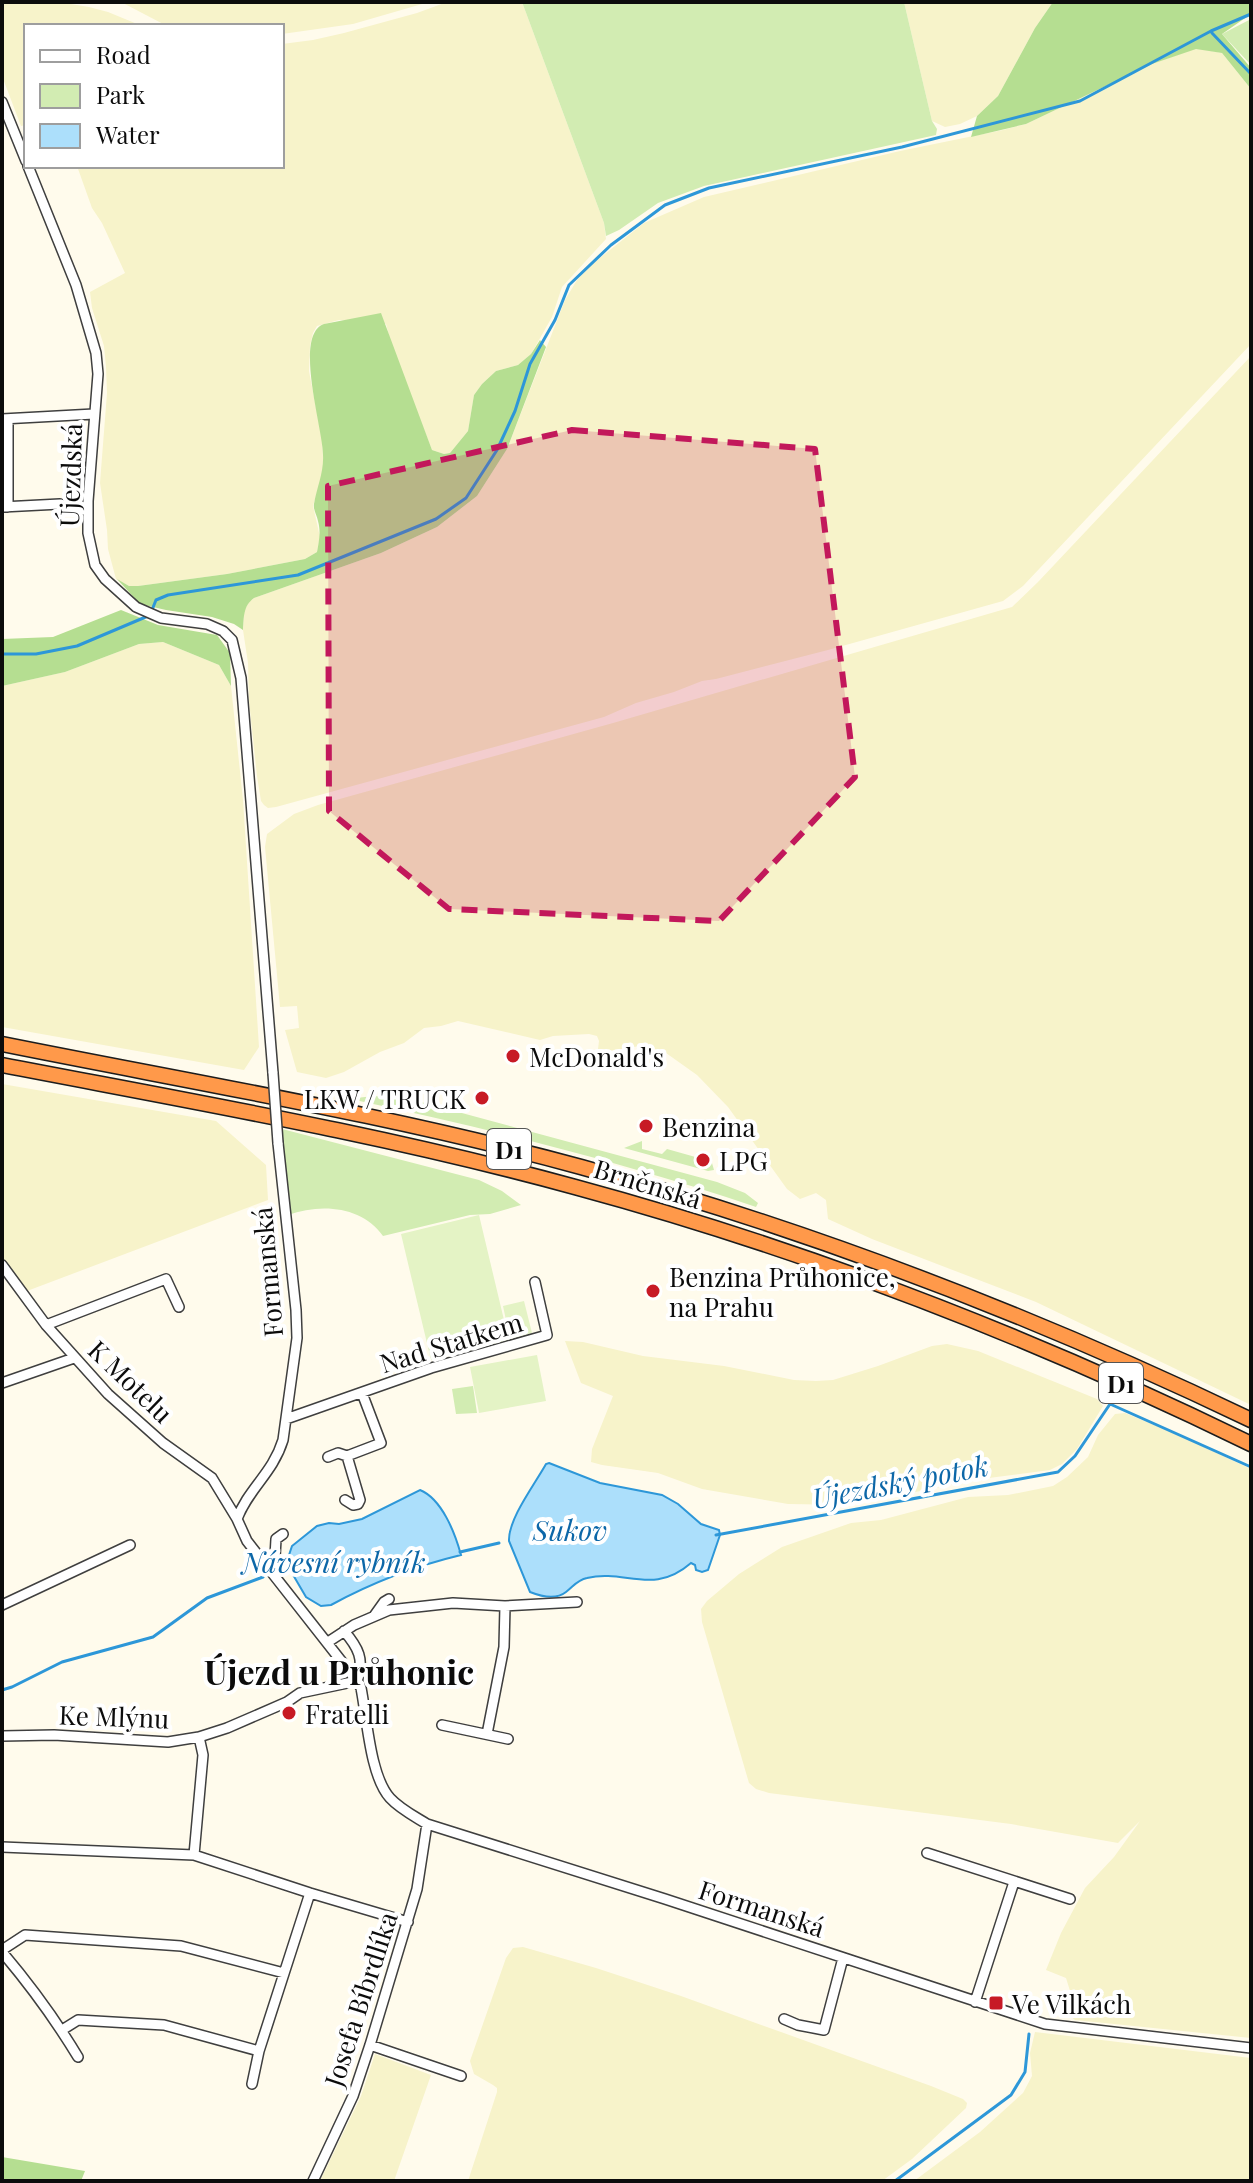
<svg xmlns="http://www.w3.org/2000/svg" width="1253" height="2183" viewBox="0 0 1253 2183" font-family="'Playfair Display',serif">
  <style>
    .farmland { fill: #f7f3ca }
    .green { fill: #d2ecb2 }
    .forest { fill: #b5de91 }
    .pitch { fill: #e4f3c5 }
    .water { fill: #acdffb; stroke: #2d97d8; stroke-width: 2 }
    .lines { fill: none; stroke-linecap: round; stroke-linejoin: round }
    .stream { stroke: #2d97d8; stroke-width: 3 }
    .minor-casing { stroke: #3f3f3f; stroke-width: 12 }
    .highway-casing { stroke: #1d1d1d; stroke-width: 17 }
    .minor { stroke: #fff; stroke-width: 9 }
    .highway { stroke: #ff994a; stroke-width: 14 }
    .minor-bridge-casing { stroke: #3f3f3f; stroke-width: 12; stroke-linecap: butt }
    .minor-bridge { stroke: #fff; stroke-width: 9 }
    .marked { fill: #c2185b; fill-opacity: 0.2; stroke: #c2185b; stroke-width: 6; stroke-dasharray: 16 10; stroke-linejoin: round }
    .poi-dot { fill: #c71a25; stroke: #fff; stroke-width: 3 }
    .labels { text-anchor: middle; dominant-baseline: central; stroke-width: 8; stroke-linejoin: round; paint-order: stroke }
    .shield { fill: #fff; stroke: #555; stroke-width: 2 }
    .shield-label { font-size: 24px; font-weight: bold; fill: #0c0c0c }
    .street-label { font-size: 26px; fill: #0c0c0c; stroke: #fff }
    .poi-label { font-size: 26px; fill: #0c0c0c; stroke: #fff; text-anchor: start }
    .water-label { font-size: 28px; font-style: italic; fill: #0c67a8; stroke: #fff }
    .district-label { font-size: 34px; font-weight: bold; fill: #0c0c0c; stroke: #fff }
  </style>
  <rect width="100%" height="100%" fill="#fffbec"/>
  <path class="farmland" d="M2 2H59L89 7 108 12 142 26H26V125L21 126 2 76Z
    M121 2H429L353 24 282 34V26H167Z
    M447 2H522L604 223 606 239 562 287 552 317 531 354 518 365 496 371 482 384 474 395 468 431 450 453 444 454 432 450 393 351 386 324 339 320 317 326 313 333 310 346 309 371 322 439 323 457V473L313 506 320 537 317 552 305 559 227 574 138 586H129L116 579 108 549 107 530 100 483 107 393 106 367 104 346 92 308 90 292 125 273 102 223 92 208 77 166H282V44L313 40 344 33 417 13Z
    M904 2H1053L1035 28 998 96 977 116 960 124 945 127 932 121Z
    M1196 48 1222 53 1251 89V344L1023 586 1003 601 828 650 716 679 702 681 674 692 636 703 604 717 276 807 268 808 264 805 261 801 257 776 249 701 248 663 243 630 244 611 248 603 254 598 381 553 437 527 477 496 507 449 565 300 577 280 591 265 644 223 704 197 900 151 1003 130 1026 124 1152 64Z
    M1251 356V1405L1036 1302 872 1239 828 1219 826 1200 816 1193 800 1199 787 1189 728 1107 697 1075 666 1053 640 1046 602 1052 598 1049 599 1041 597 1036 589 1034 553 1036 540 1040 458 1021 441 1026 424 1028 404 1043 380 1052 344 1072 326 1078 297 1072 285 1030 299 1028 297 1006 280 1007 265 847 267 834 294 814 318 805 613 723 1012 607 1038 582Z
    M163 642 219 665 231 686 243 800 259 1047 244 1070 2 1027V686L65 672 139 644Z
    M2 1084 216 1121 266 1165 268 1200 27 1291 2 1258Z
    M565 1341 583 1342 643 1356 724 1366 794 1380 816 1381 833 1380 878 1366 932 1346 947 1344 978 1351 1097 1399 1103 1406 1077 1449 1062 1464 1050 1470 981 1479 850 1505 788 1504 702 1489 658 1473 602 1465 591 1462 592 1449 613 1396 581 1383Z
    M1125 1413 1176 1434 1251 1469V2038L1075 2020 1070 2016 1068 2007 1071 1994 1066 1978 1046 1970 1061 1933 1085 1888 1114 1857 1140 1821 1118 1843 1011 1824 769 1793 756 1789 749 1783 702 1622 701 1609 707 1601 739 1574 782 1547 851 1523 881 1520 968 1497 1008 1495 1053 1486 1067 1477 1088 1457 1098 1435 1115 1414Z
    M523 1947 596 1968 681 1996 931 2086 963 2099 967 2103 966 2108 912 2159 882 2181H468L497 2092V2088L493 2085 474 2074 470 2061 506 1958 513 1948Z
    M1035 2032 1251 2058V2181H914L980 2132 1023 2093 1032 2076 1030 2053Z
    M375 2054 431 2075 394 2181H320L361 2096Z"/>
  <path class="green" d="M522 2H904L932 121 937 129 936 135 704 186 658 203 619 230 606 236 604 223Z
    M1251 19V65L1222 34Z
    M374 1096 410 1099 717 1182 745 1193 758 1203 756 1207C625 1163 490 1129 355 1100L356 1098Z
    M282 1129 479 1180 502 1191 521 1205 490 1214 470 1215 383 1236C362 1206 321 1203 288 1215Z
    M642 1141V1149L662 1154 667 1149 699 1158 698 1163 706 1165 708 1160 712 1163 714 1170 708 1171 624 1148Z
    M473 1386 477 1413 456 1414 452 1389Z"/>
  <path class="forest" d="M1053 2H1251V14L1222 34 1251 68V89L1222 53 1196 49 1152 64 1026 124 971 137 977 116 998 96 1035 28Z
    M381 313 432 450 444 454 450 453 468 431 474 395 482 384 496 371 518 365 531 354 540 340 546 347 507 449 477 496 437 527 381 553 254 598C243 606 244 617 243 630L234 624 212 617 166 610 140 604 117 579 129 586H138L227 574 305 559 317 552C319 541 321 532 318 521 317 515 313 510 314 504 317 487 324 472 323 455 323 428 293 335 324 324Z
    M121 610 158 625 217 635 230 653 231 686 219 665 163 642 139 644 65 672 2 686V639L53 637Z
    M2 2157 85 2171 81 2181H2Z"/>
  <path class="pitch" d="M479 1215 509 1341 431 1360 401 1234Z
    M524 1301 532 1333 510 1339 503 1306Z
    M537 1355 546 1401 479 1413 470 1367Z"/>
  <path class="water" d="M549 1463 600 1483 662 1495 678 1504 701 1524 719 1530 720 1535 708 1570 702 1572 696 1570 695 1565 691 1563C653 1596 626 1569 587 1578 577 1580 574 1586 566 1592 556 1600 540 1596 530 1592L509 1541C508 1519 535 1484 546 1464Z
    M420 1490C442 1499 455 1533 461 1555 415 1566 373 1582 331 1605L321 1606 306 1597 289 1568 288 1558 292 1546 317 1526 329 1523 339 1524 362 1519Z"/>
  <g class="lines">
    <path class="stream" d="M1212 33 1251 74
      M152 610 156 600 168 595 298 575 436 519 466 498 497 450 515 411 530 364 555 320 569 285 611 245 665 205 709 188 902 147 1080 101 1211 31 1251 14
      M2 654H36L77 646 148 616
      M716 1535 1058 1472 1075 1456 1110 1404 1251 1467
      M460 1552 499 1543
      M2 1690 12 1687 62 1662 153 1637 207 1598 263 1577
      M895 2181 1011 2095 1025 2072 1029 2034"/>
    <g class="minor-casing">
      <path id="minor" d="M2 102 26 161
        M28 166 76 285 96 353 98 374 88 501V533L95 565 105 579 136 607 161 618 207 624 223 631 232 640 241 678 273 1073
        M2 419 94 414
        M8 419V507
        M2 507 60 504
        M2 1265 46 1325 108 1394 163 1443 212 1478 237 1519 247 1541 357 1681 361 1688C367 1718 370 1776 390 1798 400 1809 414 1816 427 1824L665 1899 1045 2024 1251 2048
        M46 1325 166 1279 179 1307
        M2 1383 74 1358
        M286 1419 431 1368 547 1335 535 1282
        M328 1457 338 1453 347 1456 381 1443 362 1393
        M345 1500 353 1505 358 1504 360 1500 347 1456
        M237 1519C248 1489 273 1473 283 1440L297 1338 296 1310 278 1143
        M274 1575 276 1539 283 1534
        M2 1605 130 1545
        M374 1616 384 1602 389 1599
        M344 1631C358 1647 365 1660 357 1681
        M328 1642 354 1625 389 1610 453 1603 505 1606 577 1602
        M442 1725 508 1739
        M487 1734 504 1647 505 1606
        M2 1736 54 1735 168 1742 199 1737 227 1728 287 1702 300 1693 357 1681
        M2 1847 194 1855 310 1893 408 1922
        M927 1853 1070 1899
        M194 1855 203 1755 199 1737
        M2 1950 25 1935 181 1946 284 1973
        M2 1952C30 1985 55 2019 78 2057
        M975 2002 1014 1882
        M784 2019 798 2025 824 2030 843 1958
        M62 2030 78 2020 164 2025 259 2051
        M370 2045 461 2076
        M252 2084 259 2051 310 1893
        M313 2181 353 2096 370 2045 417 1889 427 1824"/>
    </g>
    <g class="highway-casing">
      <path id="highway" d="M2 1044C196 1083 390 1115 581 1167 811 1230 1036 1317 1251 1420
        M2 1065C194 1102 386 1135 575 1187 808 1250 1034 1338 1251 1444"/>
    </g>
    <use href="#minor" class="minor"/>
    <use href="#highway" class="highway"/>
    <g class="minor-bridge-casing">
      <path id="minor-bridge" d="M273 1073 278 1143"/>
    </g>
    <use href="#minor-bridge" class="minor-bridge"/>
  </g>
  <path class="marked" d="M572 430 815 449 855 777 719 921 449 909 329 811 328 486Z"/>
  <g class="poi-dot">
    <circle cx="513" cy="1056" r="8"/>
    <circle cx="482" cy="1098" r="8"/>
    <circle cx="646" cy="1126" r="8"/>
    <circle cx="703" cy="1160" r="8"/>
    <circle cx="653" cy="1291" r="8"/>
    <circle cx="289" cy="1713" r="8"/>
    <rect x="988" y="1995" width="16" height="16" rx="4"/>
  </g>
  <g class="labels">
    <g class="shield">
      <rect x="487" y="1129" width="44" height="40" rx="6"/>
      <rect x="1099" y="1363" width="44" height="40" rx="6"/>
    </g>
    <g class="shield-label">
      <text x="509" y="1149">D1</text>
      <text x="1121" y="1383">D1</text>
    </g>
    <g class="street-label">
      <text transform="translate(70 475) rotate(-88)">Újezdská</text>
      <text transform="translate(648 1183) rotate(17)">Brněnská</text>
      <text transform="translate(267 1272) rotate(-95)">Formanská</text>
      <text transform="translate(451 1342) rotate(-17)">Nad Statkem</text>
      <text transform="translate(131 1381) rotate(44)">K Motelu</text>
      <text transform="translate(114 1716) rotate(2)">Ke Mlýnu</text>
      <text transform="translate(762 1908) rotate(18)">Formanská</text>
      <text transform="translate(360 1999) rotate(-72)">Josefa Bíbrdlíka</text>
    </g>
    <g class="poi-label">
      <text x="529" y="1056">McDonald's</text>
      <text x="466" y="1098" text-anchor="end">LKW / TRUCK</text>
      <text x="662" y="1126">Benzina</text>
      <text x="719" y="1160">LPG</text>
      <text x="669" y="1276">Benzina Průhonice,<tspan x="669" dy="30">na Prahu</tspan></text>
      <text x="305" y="1713">Fratelli</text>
      <text x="1012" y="2003">Ve Vilkách</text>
    </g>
    <g class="water-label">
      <text transform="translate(900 1481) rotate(-11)">Újezdský potok</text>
      <text x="570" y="1529">Sukov</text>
      <text x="334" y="1561">Návesní rybník</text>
    </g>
    <g class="district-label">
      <text x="339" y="1671">Újezd u Průhonic</text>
    </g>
  </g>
  <rect width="1253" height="2183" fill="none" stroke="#0c0c0c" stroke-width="8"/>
  <rect x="24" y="24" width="260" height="144" fill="#ffffff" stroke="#9e9e9e" stroke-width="2"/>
  <rect x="40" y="50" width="40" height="12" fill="#ffffff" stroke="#9e9e9e" stroke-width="2"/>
  <text x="96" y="64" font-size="24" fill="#0c0c0c">Road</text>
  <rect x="40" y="84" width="40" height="24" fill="#d2ecb2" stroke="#9e9e9e" stroke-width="2"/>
  <text x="96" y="104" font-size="24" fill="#0c0c0c">Park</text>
  <rect x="40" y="124" width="40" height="24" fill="#acdffb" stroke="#9e9e9e" stroke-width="2"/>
  <text x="96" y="144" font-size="24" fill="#0c0c0c">Water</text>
</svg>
